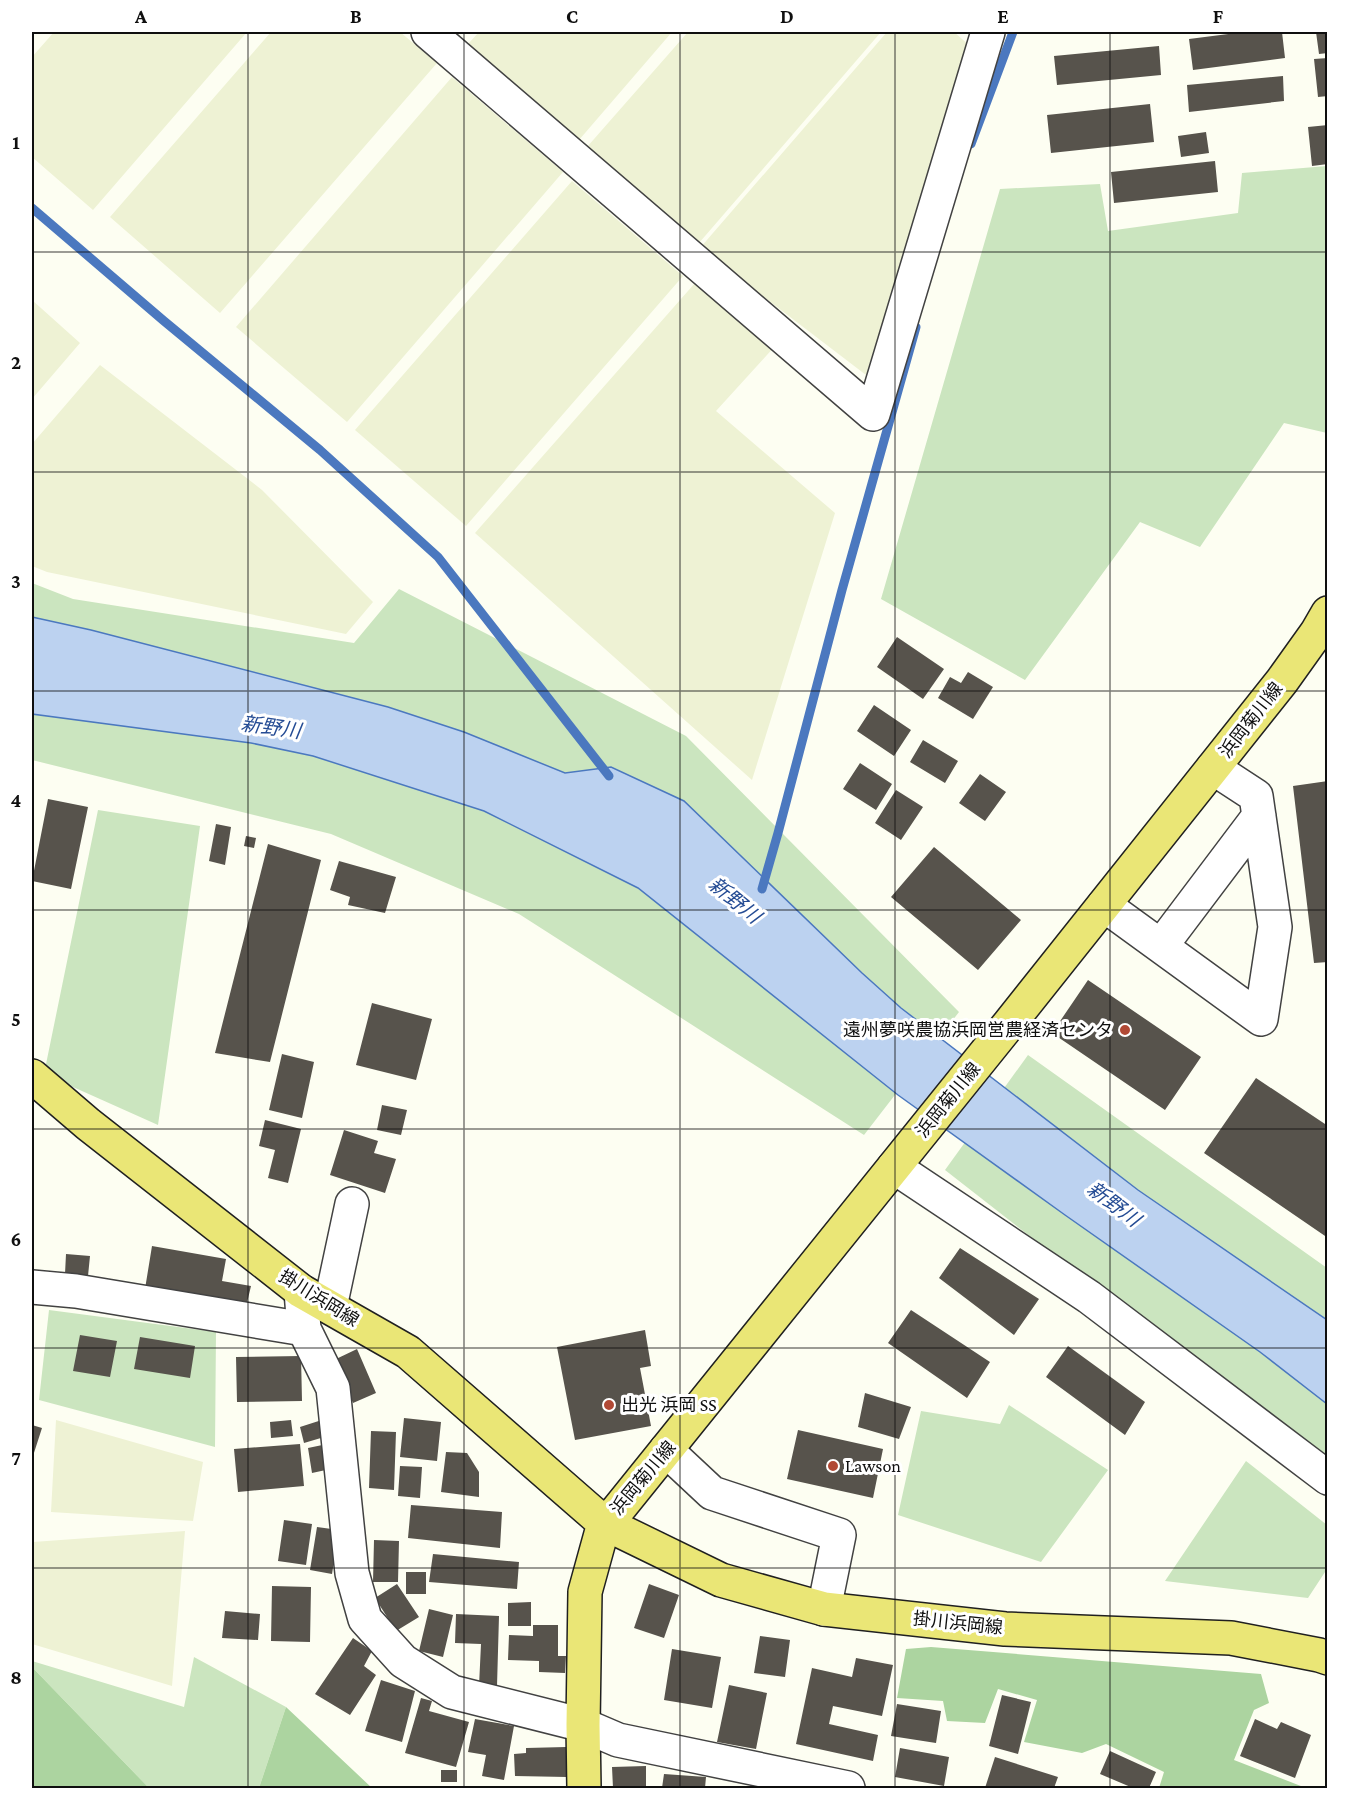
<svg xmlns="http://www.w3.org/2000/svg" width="1359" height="1820" viewBox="0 0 1359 1820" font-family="'Crimson Pro','Noto Sans JP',serif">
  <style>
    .farmland { fill: #eef2d4 }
    .green { fill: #cbe5bf }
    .forest { fill: #acd4a0 }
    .water { fill: #bcd2f0; stroke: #4b78bf; stroke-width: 1.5 }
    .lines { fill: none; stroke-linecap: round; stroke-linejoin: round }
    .stream { stroke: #4b78bf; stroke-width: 9 }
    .building { fill: #57534c }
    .minor-casing { stroke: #424242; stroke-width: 36 }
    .major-casing { stroke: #202020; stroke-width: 36 }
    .minor { stroke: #fff; stroke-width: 33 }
    .major { stroke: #eae676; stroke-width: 33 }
    .grid { fill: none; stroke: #0f0f0f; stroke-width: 1.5; stroke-opacity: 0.55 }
    .poi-dot { fill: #b14935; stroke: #fff; stroke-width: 2 }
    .labels { text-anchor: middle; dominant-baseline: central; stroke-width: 6; stroke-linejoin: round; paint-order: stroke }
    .street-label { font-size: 18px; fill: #0f0f0f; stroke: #fff }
    .poi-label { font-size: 18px; fill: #0f0f0f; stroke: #fff; text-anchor: start }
    .water-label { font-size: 20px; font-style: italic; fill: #254c94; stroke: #fff }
    .neatline { fill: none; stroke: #0f0f0f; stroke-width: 2 }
    .grid-label { font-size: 20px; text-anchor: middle; font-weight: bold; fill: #0f0f0f }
  </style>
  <rect width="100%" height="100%" fill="#fdfef2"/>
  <path class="farmland" d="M54 32H247L93 210 32 157V57Z
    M271 32H400L437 63 220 313 110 217Z
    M479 32H672L579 140 468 44Z
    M688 32H881L699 243 587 147Z
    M887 32H954L970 46 866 375 700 248Z
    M452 77 563 172 347 422 236 327Z
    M572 181 683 276 466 526 355 430Z
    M695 283 776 345 716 411 835 513 752 780 475 533Z
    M32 300 80 343 32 399Z
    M100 365 262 490 373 602 346 634 47 572 32 566V444Z
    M56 1420 203 1462 193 1521 51 1512Z
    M185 1531 172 1686 32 1644 33 1542Z"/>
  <path class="green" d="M1327 166V433L1284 423 1200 547 1140 522 1025 680 881 599 1000 189 1100 184 1108 231 1238 213 1242 173Z
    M32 583 73 599 354 643 399 589 686 736 959 1012 864 1135 519 914 331 834 32 760Z
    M98 810 200 826 158 1125 44 1074Z
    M1028 1055 1327 1268V1468L945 1170Z
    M49 1310 216 1332 215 1447 39 1400Z
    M1009 1405 1108 1470 1041 1562 898 1515 921 1411 1000 1424Z
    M1246 1461 1327 1525V1569L1308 1598 1165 1581Z
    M194 1657 286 1707 259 1788H149L32 1667V1661L184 1707Z"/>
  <path class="forest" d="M931 1647 1261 1674 1269 1703 1254 1710 1234 1760 1306 1788H1159L1164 1772 1106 1744 1082 1753 1024 1742 1037 1700 998 1689 985 1723 947 1721 943 1701 897 1698 906 1649Z
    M32 1667 149 1788H32Z
    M286 1707 372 1788H259Z"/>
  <path class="water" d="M32 617 91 630 388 707 464 732 565 773 611 767 684 801 862 973 901 1008 1138 1190 1327 1320V1404L1260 1352 1065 1215 898 1095 638 888 484 811 313 756 251 743 32 714Z"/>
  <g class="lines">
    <path class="stream" d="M971 144 1013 32
      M32 208 164 321 320 450 438 557 609 776
      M762 889 778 833 842 590 916 327"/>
  </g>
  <path class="building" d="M1244 32H1282L1285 58 1193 70 1189 39Z
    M1316 32H1328V53L1319 54Z
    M1159 46 1161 75 1057 85 1054 56Z
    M1328 58V96L1318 97 1314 59Z
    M1283 76 1284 101 1189 112 1187 85Z
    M1150 104 1154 142 1051 153 1047 115Z
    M1328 125V164L1312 166 1308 127Z
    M1206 132 1209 153 1181 157 1178 136Z
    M1215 161 1218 192 1114 203 1111 172Z
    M897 637 944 669 923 699 877 667Z
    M968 672 993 687 973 719 938 698 950 677 961 683Z
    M874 705 911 730 894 756 857 731Z
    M923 740 958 761 945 783 910 762Z
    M860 763 892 784 876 810 843 789Z
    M980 774 1006 792 985 821 959 803Z
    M1328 781V962L1314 963 1293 786Z
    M896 790 923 807 901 840 875 823Z
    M48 799 88 807 71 889 32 881Z
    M216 824 231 827 225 865 209 861Z
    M246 836 256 838 254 848 244 846Z
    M268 844 321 860 270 1062 215 1053Z
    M934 847 1021 920 978 970 891 897Z
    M339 861 396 877 385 913 348 905 350 897 330 890Z
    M1088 980 1201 1057 1165 1110 1052 1033Z
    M372 1003 432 1019 416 1080 356 1065Z
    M282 1054 314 1062 302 1118 269 1110Z
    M1256 1078 1328 1126V1238L1204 1153Z
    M382 1105 407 1110 401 1135 377 1130Z
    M265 1120 301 1129 288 1183 268 1178 275 1150 259 1146Z
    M344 1130 378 1141 374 1153 396 1159 385 1193 330 1175Z
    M152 1246 226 1259 222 1281 251 1286 246 1307 145 1289Z
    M960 1248 1039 1299 1014 1335 939 1278Z
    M66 1254 90 1256 88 1276 65 1274Z
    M911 1310 990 1362 967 1398 888 1343Z
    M645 1330 651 1366 640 1368 651 1426 575 1440 557 1347Z
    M80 1335 117 1341 110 1377 73 1371Z
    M140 1337 195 1346 190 1378 134 1369Z
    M1068 1346 1145 1402 1125 1435 1046 1377Z
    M357 1349 376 1393 353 1403 334 1360Z
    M301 1356 302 1401 237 1402 236 1357Z
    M865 1393 911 1407 899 1439 858 1427Z
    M328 1418 331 1435 304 1443 300 1427Z
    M404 1418 441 1422 437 1461 400 1457Z
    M291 1420 293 1436 271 1438 270 1422Z
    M32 1425 42 1428 32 1459Z
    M798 1430 883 1449 873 1498 787 1479Z
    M371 1431 396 1432 394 1490 369 1488Z
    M332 1443 335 1468 312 1473 308 1448Z
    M300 1444 304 1486 238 1492 234 1449Z
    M446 1452 467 1453 479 1472V1497L441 1492Z
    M400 1466 422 1467 420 1498 398 1496Z
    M411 1505 502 1512 500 1548 408 1538Z
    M284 1520 312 1524 306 1565 278 1561Z
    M317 1527 339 1530 332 1574 310 1570Z
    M374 1540 399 1541 398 1582H373Z
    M433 1554 519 1562 517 1589 429 1582Z
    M406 1572H426V1594H406Z
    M397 1584 419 1617 396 1631 375 1598Z
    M649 1584 679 1595 664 1638 634 1628Z
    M272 1586 311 1587 310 1642 271 1641Z
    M531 1602V1626H508V1603Z
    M429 1609 453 1615 443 1657 419 1651Z
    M225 1611 260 1614 258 1640 222 1638Z
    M456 1614 499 1616 497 1686H479L481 1644 455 1643Z
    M533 1625H558V1656H566L565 1673 539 1672V1661L508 1660 509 1635 533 1636Z
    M760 1636 790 1640 785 1677 754 1673Z
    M353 1638 372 1651 364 1666 376 1675 350 1715 315 1694Z
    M672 1649 721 1657 712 1708 664 1700Z
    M856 1658 893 1665 882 1716 833 1706 829 1724 878 1735 873 1761 796 1744 812 1668 852 1677Z
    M381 1680 415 1691 402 1742 365 1731Z
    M729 1685 767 1693 756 1749 717 1742Z
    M1002 1695 1031 1702 1018 1754 989 1746Z
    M421 1698 432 1701 429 1711 469 1722 456 1767 405 1753Z
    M897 1704 941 1711 936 1743 891 1736Z
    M475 1719 514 1726 504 1780 482 1776 486 1755 468 1752Z
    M1255 1719 1277 1729 1281 1722 1311 1735 1295 1778 1240 1756Z
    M566 1747 567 1777 515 1776 514 1754 526 1753V1748Z
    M900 1748 949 1757 944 1786 895 1777Z
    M1110 1751 1156 1772 1149 1788H1133L1100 1774Z
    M995 1757 1058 1777 1054 1788H985Z
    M646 1766V1788H613L612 1767Z
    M441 1770H457V1782H441Z
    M664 1774 706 1777 705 1788H662Z"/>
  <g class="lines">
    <g class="minor-casing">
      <path id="minor" d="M428 32 873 414 988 32
        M1104 905 1261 1019 1275 927 1256 796 1213 768
        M1161 946 1259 816
        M894 1167 1089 1297 1328 1478
        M32 1287 76 1291 304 1329
        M301 1291 304 1329 333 1388 352 1573 365 1619 403 1661 452 1692 583 1725 618 1740 848 1788
        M330 1307 352 1204
        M666 1450 712 1493 839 1535 824 1609"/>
    </g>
    <g class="major-casing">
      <path id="major" d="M32 1076 88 1124 301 1291 408 1352 604 1523 721 1580 824 1609 1005 1629 1231 1638 1319 1655 1328 1658
        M604 1523 616 1512 1009 1024 1282 681 1317 632 1328 613
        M584 1788 583 1725 585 1592 604 1523"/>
    </g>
    <use href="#minor" class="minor"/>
    <use href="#major" class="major"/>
  </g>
  <path class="grid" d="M248 32V1788M464 32V1788M680 32V1788M895 32V1788M1110 32V1788M32 252H1328M32 472H1328M32 691H1328M32 910H1328M32 1129H1328M32 1348H1328M32 1568H1328"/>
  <g class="poi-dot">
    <circle cx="1125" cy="1030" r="6"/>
    <circle cx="609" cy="1405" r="6"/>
    <circle cx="833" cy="1466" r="6"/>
  </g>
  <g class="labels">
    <g class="street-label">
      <text transform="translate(1251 720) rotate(-52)">浜岡菊川線</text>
      <text transform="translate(948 1100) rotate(-51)">浜岡菊川線</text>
      <text transform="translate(319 1298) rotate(32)">掛川浜岡線</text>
      <text transform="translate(643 1478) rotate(-50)">浜岡菊川線</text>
      <text transform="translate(958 1623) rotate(6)">掛川浜岡線</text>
    </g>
    <g class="poi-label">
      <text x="1113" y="1030" text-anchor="end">遠州夢咲農協浜岡営農経済センタ</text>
      <text x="621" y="1405">出光 浜岡 SS</text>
      <text x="845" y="1466">Lawson</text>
    </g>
    <g class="water-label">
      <text transform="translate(271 727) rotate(8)">新野川</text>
      <text transform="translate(735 900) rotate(39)">新野川</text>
      <text transform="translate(1114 1204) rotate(37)">新野川</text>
    </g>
  </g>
  <rect width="1359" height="1820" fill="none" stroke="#ffffff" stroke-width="66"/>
  <rect x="33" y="33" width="1293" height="1754" class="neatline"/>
  <g class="grid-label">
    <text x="141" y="23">A</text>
    <text x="356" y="23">B</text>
    <text x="572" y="23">C</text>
    <text x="787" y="23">D</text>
    <text x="1003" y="23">E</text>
    <text x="1218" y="23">F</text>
    <text x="16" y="149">1</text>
    <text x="16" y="369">2</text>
    <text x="16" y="588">3</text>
    <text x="16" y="807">4</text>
    <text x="16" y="1026">5</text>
    <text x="16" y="1246">6</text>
    <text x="16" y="1465">7</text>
    <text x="16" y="1684">8</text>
  </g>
</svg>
